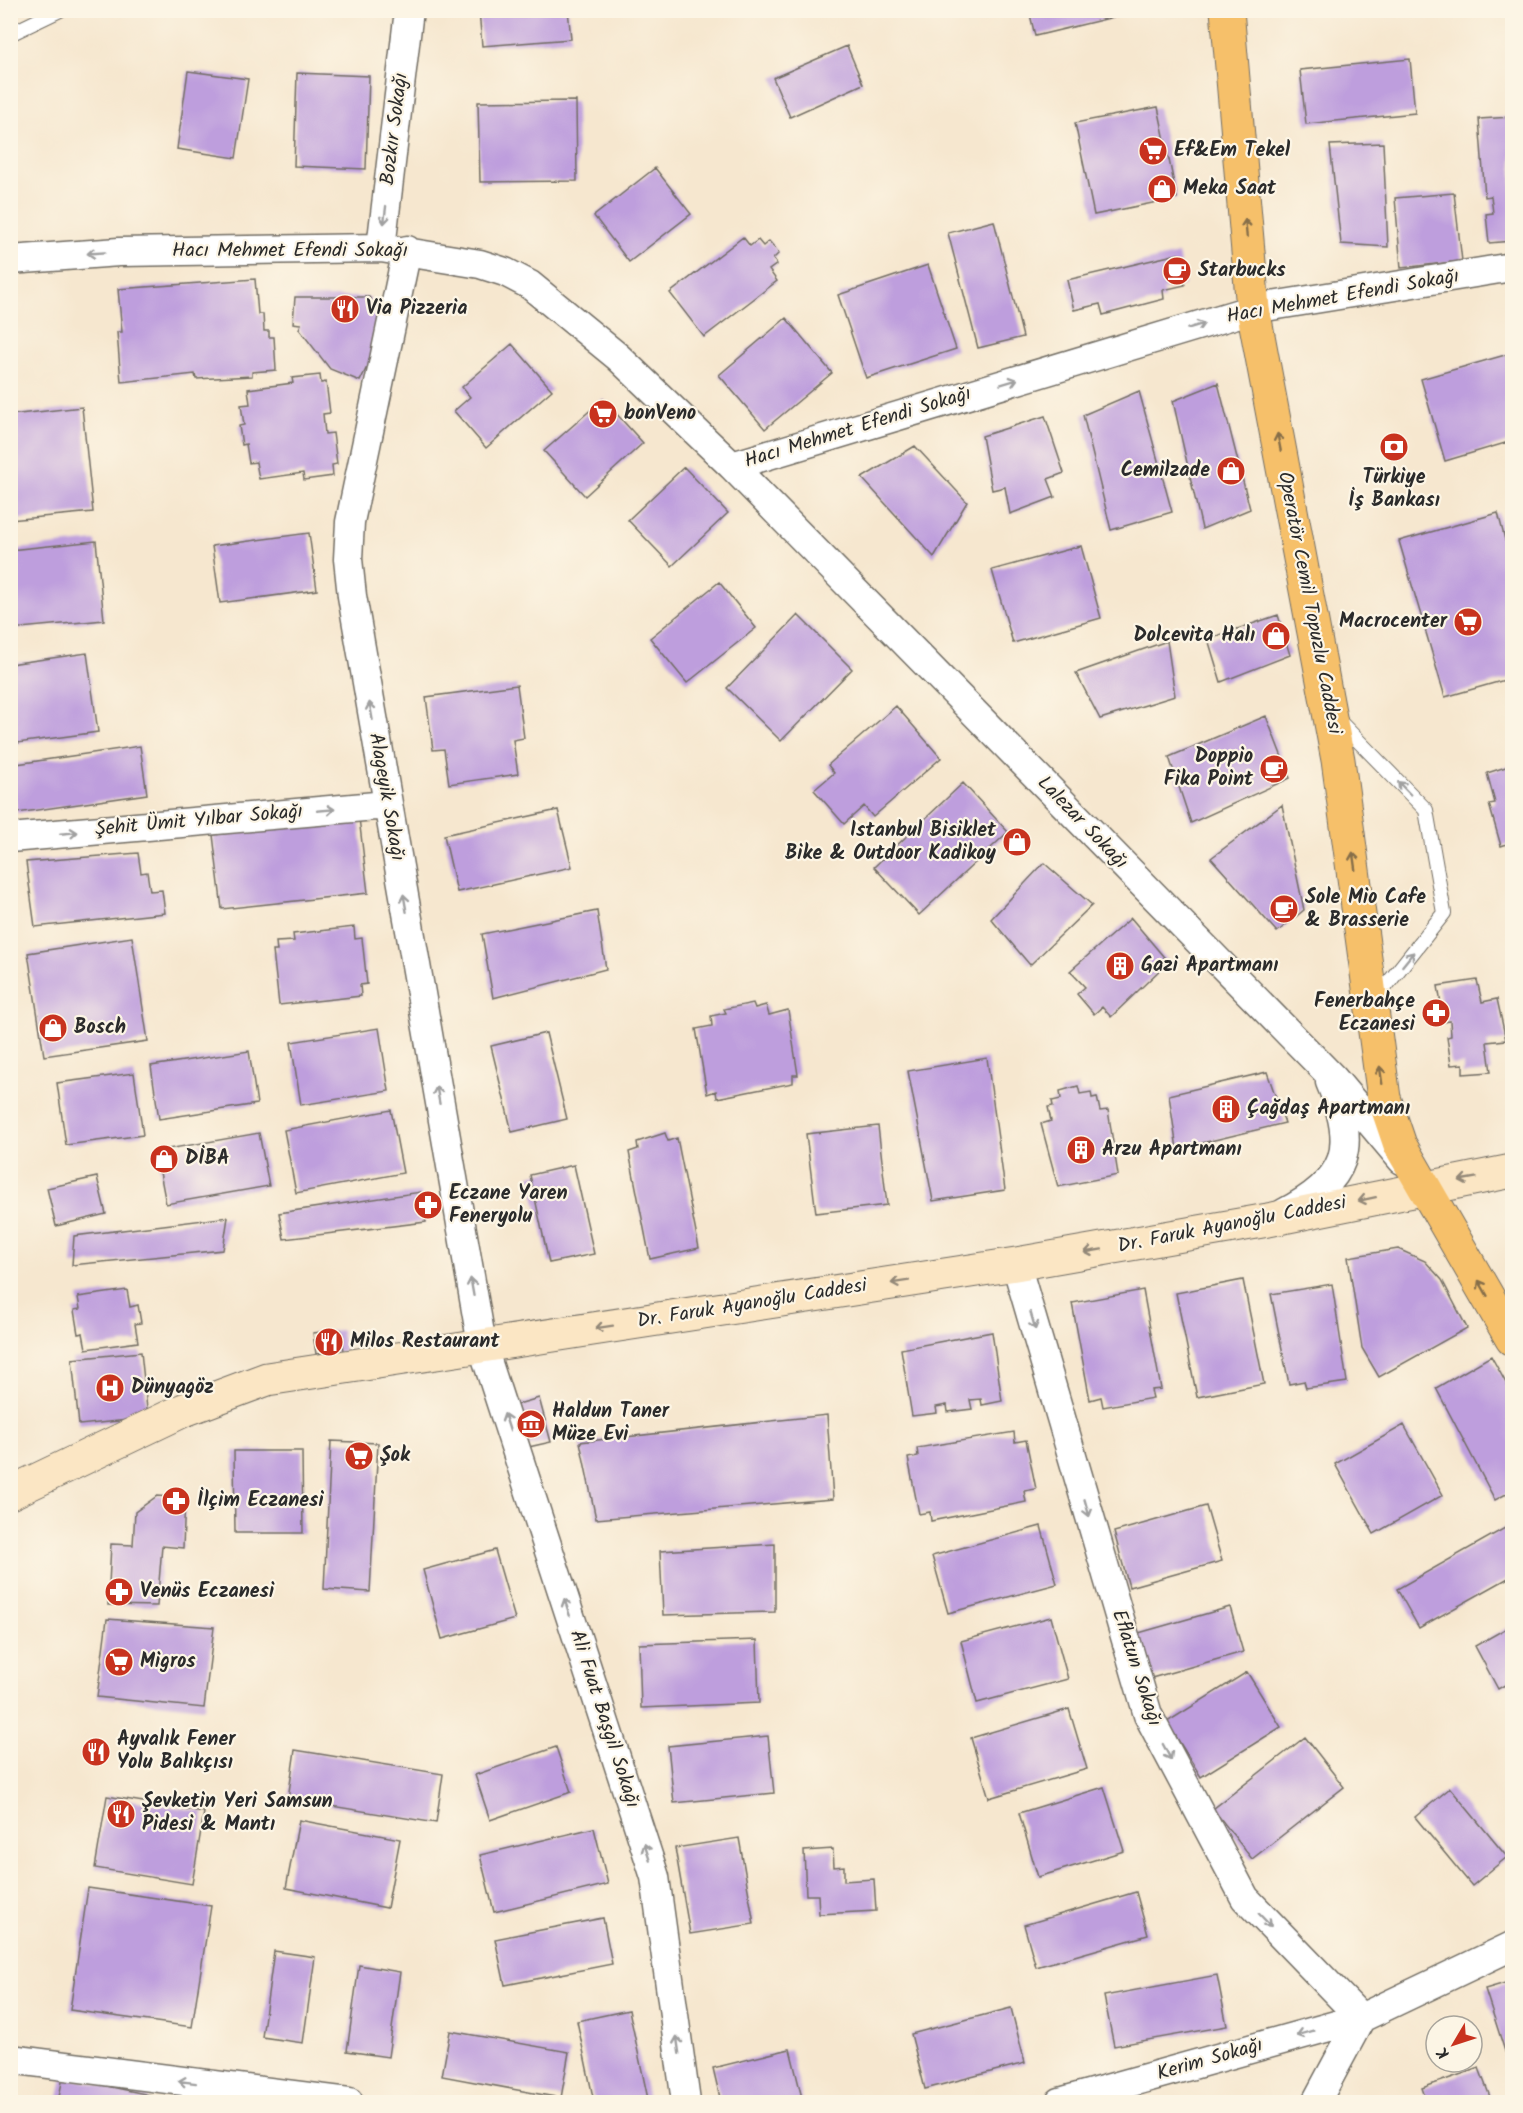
<svg xmlns="http://www.w3.org/2000/svg" width="1523" height="2113" viewBox="0 0 1523 2113" font-family="Kalam,sans-serif">
  <style>
    .building { fill: #be9edd }
    .lines { fill: none; stroke-linecap: round; stroke-linejoin: round }
    .lane-casing { stroke: #726d64; stroke-width: 16 }
    .street-casing { stroke: #726d64; stroke-width: 31 }
    .secondary-casing { stroke: #726d64; stroke-width: 35 }
    .primary-casing { stroke: #726d64; stroke-width: 35 }
    .lane { stroke: #fff; stroke-width: 14 }
    .street { stroke: #fff; stroke-width: 28 }
    .secondary { stroke: #fbe6c4; stroke-width: 33 }
    .primary { stroke: #f6c06b; stroke-width: 33 }
    .oneway { stroke: #a0a0a0 }
    .oneway2 { stroke: #866e48 }
    .oneway3 { stroke: #938878 }
    .labels { text-anchor: middle; dominant-baseline: central; stroke-width: 4.5; stroke-linejoin: round; paint-order: stroke }
    .street-label { font-size: 20px; fill: #2b2b2b; stroke: #fcf5e5 }
    .poi-label { font-size: 20px; font-weight: bold; fill: #2b2b2b; stroke: #fcf5e5; text-anchor: start }
  </style>
  <rect width="100%" height="100%" fill="#fcf5e5"/>
  <filter id="ink" filterUnits="userSpaceOnUse"><feTurbulence type="fractalNoise" baseFrequency=".0167" numOctaves="2"/><feDisplacementMap in="SourceGraphic" scale="12" xChannelSelector="R" yChannelSelector="G"/><feConvolveMatrix kernelMatrix="1 2 1 2 8 2 1 2 1" color-interpolation-filters="sRGB"/></filter>
  <filter id="wash" filterUnits="userSpaceOnUse"><feTurbulence type="fractalNoise" baseFrequency=".008" numOctaves="4" result="noise"/><feDisplacementMap in="SourceGraphic" scale="24" xChannelSelector="R" yChannelSelector="G"/><feGaussianBlur stdDeviation="1.35" result="paint"/><feColorMatrix in="noise" values="0 0 0 0 0 0 0 0 0 0 0 0 0 0 0 0 0 1.4 0 .05"/><feComposite in="paint" operator="in"/></filter>
  <g filter="url(#wash)">
    <rect width="100%" height="100%" fill="#f6e7cf"/>
    <g id="blocks">
      <path class="building" d="M479 10H568L571 39 482 46Z
        M1029 10H1135V12L1035 36Z
        M847 46 863 84 790 117 773 78Z
        M1410 59 1415 113 1306 124 1300 70Z
        M188 71 248 79 236 158 177 149Z
        M297 73 369 76 366 169 294 166Z
        M576 101 577 181 480 182 478 102Z
        M1158 107 1177 198 1094 215 1075 123Z
        M1512 117V241L1489 243 1486 214 1493 213 1491 196 1485 197 1479 119Z
        M1383 143 1388 247 1341 244 1330 145Z
        M655 168 691 214 629 262 594 216Z
        M1454 193 1462 261 1401 268 1395 198Z
        M994 221 1023 337 978 348 948 233Z
        M743 237 750 246 758 240 763 246 769 241 779 253 773 259 777 264 769 270 777 281 704 337 670 293Z
        M1178 254 1185 285 1163 290 1164 299 1103 315 1100 304 1074 310 1067 280Z
        M928 265 956 349 866 378 838 295Z
        M255 279 258 314H263L264 331H269V337H274L276 370 252 372V376L196 379 195 374 121 382 117 332H122L118 289Z
        M295 297H369L381 313 372 371 366 369 360 381 330 369 299 329 301 324 293 323Z
        M786 318 832 373 765 429 719 375Z
        M512 344 552 390 486 448 454 411 470 397 462 387Z
        M1512 353V441L1445 461 1421 379Z
        M320 375 321 383 326 382 330 413 323 414 325 434 333 433 337 464 332 465 333 476 304 480 303 473 259 479 256 462 249 463 246 444 242 445 239 426 244 425 241 405 250 404 248 389 293 383 292 378Z
        M1218 383 1250 509 1202 529 1173 401Z
        M1139 391 1172 512 1111 530 1083 415Z
        M603 399 643 443 585 496 544 451Z
        M82 407 93 512 10 520V415Z
        M1045 416 1064 473 1048 479 1055 497 1010 514 1005 487 992 490 982 436Z
        M915 446 967 502 934 557 862 478Z
        M684 467 728 513 672 566 628 520Z
        M1498 513 1512 566V678L1445 697 1399 541Z
        M309 533 317 590 220 603 212 546Z
        M96 541 104 620 10 629V550Z
        M1081 546 1101 618 1013 643 992 570Z
        M719 582 756 628 687 683 650 638Z
        M798 615 852 669 781 741 727 688Z
        M1278 615 1290 655 1221 682 1208 639Z
        M1167 641 1175 696 1100 719 1076 673Z
        M87 653 98 732 10 744V664Z
        M517 685 524 738 513 740 518 774 449 784 444 749 433 750 426 697Z
        M896 706 941 758 873 817 864 806 844 824 814 790 834 773 828 765Z
        M1266 716 1290 778 1191 823 1169 757Z
        M140 746 147 794 17 813 10 765Z
        M1512 765V861L1507 844 1501 846 1489 804 1495 803 1487 773Z
        M963 783 1008 832 919 915 874 867Z
        M1282 805 1304 910 1277 932 1211 858Z
        M558 810 572 867 457 892 444 835Z
        M359 818 368 893 222 909 213 835Z
        M138 853 141 873 147 872 150 891 162 890 165 913 35 927 26 862Z
        M1044 863 1092 905 1030 965 991 919Z
        M597 911 606 969 493 998 482 934Z
        M1131 918 1168 962 1111 1017 1102 1007 1094 1014 1077 994 1085 987 1070 971Z
        M354 927 355 939 362 938 367 984 360 985 361 996 279 1005 273 951H277L276 942 294 941 293 934Z
        M132 937 148 1041 44 1056 28 953Z
        M1477 980 1482 1002 1497 999 1506 1040 1487 1042 1491 1072 1463 1074V1064L1451 1065 1447 1037 1451 1036 1450 1021 1444 1022 1438 986Z
        M753 1003 755 1008 766 1005 769 1015 788 1010 798 1075H793V1083L717 1098 716 1091 707 1094 696 1029 712 1026 711 1016 726 1013 724 1009Z
        M379 1028 389 1091 301 1105 291 1042Z
        M546 1033 567 1119 512 1132 491 1046Z
        M249 1051 257 1104 159 1119 151 1066Z
        M987 1058 1005 1190 933 1201 908 1071Z
        M1267 1072 1285 1123 1177 1149 1169 1095Z
        M134 1073 143 1135 66 1145 57 1083Z
        M1078 1086 1080 1094 1091 1092 1092 1098 1097 1097 1100 1111 1108 1110 1118 1175 1058 1187 1041 1124 1051 1121 1048 1107 1053 1106 1052 1101 1061 1099 1060 1091Z
        M391 1110 403 1173 296 1193 284 1130Z
        M878 1126 887 1205 816 1213 806 1134Z
        M259 1133 269 1186 166 1204 156 1151Z
        M665 1133 668 1141 677 1138 699 1248 650 1259 629 1152 638 1149 637 1142Z
        M574 1165 594 1254 549 1263 530 1175Z
        M97 1177 106 1214 56 1226 47 1188Z
        M421 1192 426 1222 284 1239 279 1213Z
        M228 1217 223 1250 72 1265 74 1236Z
        M1398 1249 1425 1261 1442 1280 1467 1328 1379 1377 1362 1348 1348 1257Z
        M1243 1280 1264 1384 1197 1397 1176 1293Z
        M1332 1284 1347 1382 1306 1388 1304 1381 1289 1384 1271 1294Z
        M127 1290 130 1307 138 1305 141 1323 135 1324 138 1342 86 1349 83 1333 78 1334 74 1310 80 1309 78 1297Z
        M1143 1290 1161 1389 1151 1390 1153 1398 1103 1407 1101 1397 1090 1400 1072 1303Z
        M341 1330 344 1351 316 1354 313 1333Z
        M992 1332 1002 1401 982 1405 981 1399 970 1400 972 1409 948 1412 947 1405 936 1407 937 1413 912 1416 901 1349Z
        M141 1352 148 1418 79 1425 72 1359Z
        M1491 1356 1512 1394V1491L1495 1500 1436 1388Z
        M539 1398 551 1442 524 1448 511 1406Z
        M827 1415 833 1499 596 1519 580 1442Z
        M1404 1425 1443 1495 1374 1534 1335 1464Z
        M1014 1432 1015 1442 1026 1440 1036 1489 1024 1491 1026 1502 931 1521 930 1512 919 1514 908 1458 918 1456 917 1448Z
        M331 1441 378 1443 370 1592 324 1589Z
        M234 1451H302L303 1533H235Z
        M157 1496 185 1498 183 1548 162 1546 157 1606 108 1605 111 1544 133 1545 135 1512Z
        M1206 1506 1222 1561 1129 1587 1114 1532Z
        M1512 1524V1576L1419 1628 1397 1589Z
        M1041 1526 1057 1584 948 1613 932 1556Z
        M775 1544V1612L663 1615 660 1551Z
        M495 1550 515 1619 442 1639 423 1570Z
        M1230 1607 1243 1652 1148 1679 1135 1634Z
        M1051 1617 1068 1679 977 1703 961 1641Z
        M107 1619 214 1627 204 1708 97 1697Z
        M1512 1625V1681L1498 1689 1475 1646Z
        M757 1640 759 1703 641 1708 639 1644Z
        M1247 1672 1281 1727 1201 1777 1167 1722Z
        M1069 1709 1087 1769 989 1798 971 1738Z
        M768 1736 774 1793 674 1803 668 1746Z
        M1305 1737 1344 1787 1252 1859 1213 1809Z
        M556 1747 571 1792 490 1820 475 1775Z
        M295 1750 443 1774 436 1823 288 1799Z
        M1104 1787 1124 1851 1038 1877 1019 1813Z
        M1450 1788 1507 1857 1472 1886 1415 1817Z
        M107 1796 204 1812 192 1884 95 1868Z
        M299 1820 400 1839 387 1908 286 1888Z
        M594 1828 608 1884 494 1912 480 1855Z
        M739 1838 754 1924 690 1934 675 1848Z
        M833 1849 834 1867 844 1866V1881L874 1879 876 1911 819 1914 818 1895H806L804 1851Z
        M88 1888 211 1906 192 2027 70 2010Z
        M1136 1892 1148 1935 1036 1967 1024 1925Z
        M603 1918 612 1964 505 1985 495 1939Z
        M274 1951 315 1957 303 2043 262 2037Z
        M359 1965 400 1972 388 2057 347 2051Z
        M1217 1975 1227 2026 1114 2046 1104 1996Z
        M1512 1981V2073L1485 1989Z
        M1011 2008 1025 2063 925 2089 911 2034Z
        M629 2010 648 2099 631 2102H594L577 2021Z
        M450 2031 569 2052 561 2098 442 2076Z
        M790 2049 803 2102H721L713 2068Z
        M1479 2068 1492 2102H1427L1422 2088Z
        M63 2077 150 2095 148 2102H58Z"/>
    </g>
  </g>
  <g filter="url(#ink)">
    <use href="#blocks" fill-opacity="0" stroke="#726d64" stroke-width="1.5"/>
    <g class="lines">
      <g class="lane-casing">
        <path id="lane" d="M10 34 60 10
          M1337 719 1426 810 1444 913 1374 1001"/>
      </g>
      <g class="street-casing">
        <path id="street" d="M381 248 409 10
          M407 250 350 522 348 559 352 596 482 1345 655 1877 686 2102
          M10 260 119 252 381 248 480 264 505 272 530 285 618 357 732 466 1333 1078 1402 1160
          M732 466 1253 309 1512 267
          M10 838 387 805
          M1284 1213C1348 1180 1358 1148 1330 1082
          M1016 1264 1148 1715 1245 1898 1361 2018
          M10 2059 349 2102
          M1060 2102 1361 2018 1512 1946
          M1316 2102 1361 2018"/>
      </g>
      <g class="secondary-casing">
        <path id="secondary" d="M10 1493 184 1410 267 1379 1016 1264 1268 1220 1512 1171"/>
      </g>
      <g class="primary-casing">
        <path id="primary" d="M1227 10 1253 309 1338 760 1384 1098 1400 1145 1512 1339"/>
      </g>
      <use href="#lane" class="lane"/>
      <use href="#street" class="street"/>
      <use href="#secondary" class="secondary"/>
      <use href="#primary" class="primary"/>
    </g>
    <defs><path id="oneway-shaft" d="M-6 0H5M1.5-3L5.5 0L1.5 3" fill="none" stroke-width="1.6" stroke-linecap="round" stroke-linejoin="round" transform="scale(1.5)"/></defs>
    <g class="oneway">
      <use href="#oneway-shaft" transform="translate(385 215) rotate(97)"/>
      <use href="#oneway-shaft" transform="translate(96 253) rotate(176)"/>
      <use href="#oneway-shaft" transform="translate(1196 326) rotate(-17)"/>
      <use href="#oneway-shaft" transform="translate(1009 382) rotate(-17)"/>
      <use href="#oneway-shaft" transform="translate(371 711) rotate(-100)"/>
      <use href="#oneway-shaft" transform="translate(1404 788) rotate(-134)"/>
      <use href="#oneway-shaft" transform="translate(326 810) rotate(-5)"/>
      <use href="#oneway-shaft" transform="translate(69 833) rotate(-5)"/>
      <use href="#oneway-shaft" transform="translate(405 903) rotate(-100)"/>
      <use href="#oneway-shaft" transform="translate(1408 959) rotate(-51)"/>
      <use href="#oneway-shaft" transform="translate(438 1095) rotate(-100)"/>
      <use href="#oneway-shaft" transform="translate(472 1287) rotate(-100)"/>
      <use href="#oneway-shaft" transform="translate(1033 1321) rotate(74)"/>
      <use href="#oneway-shaft" transform="translate(507 1422) rotate(-108)"/>
      <use href="#oneway-shaft" transform="translate(1087 1508) rotate(74)"/>
      <use href="#oneway-shaft" transform="translate(567 1607) rotate(-108)"/>
      <use href="#oneway-shaft" transform="translate(1167 1752) rotate(62)"/>
      <use href="#oneway-shaft" transform="translate(647 1852) rotate(-108)"/>
      <use href="#oneway-shaft" transform="translate(1265 1920) rotate(46)"/>
      <use href="#oneway-shaft" transform="translate(1305 2033) rotate(164)"/>
      <use href="#oneway-shaft" transform="translate(678 2045) rotate(-98)"/>
      <use href="#oneway-shaft" transform="translate(187 2082) rotate(-173)"/>
    </g>
    <g class="oneway2">
      <use href="#oneway-shaft" transform="translate(1246 228) rotate(-95)"/>
      <use href="#oneway-shaft" transform="translate(1279 442) rotate(-101)"/>
      <use href="#oneway-shaft" transform="translate(1354 861) rotate(-98)"/>
      <use href="#oneway-shaft" transform="translate(1381 1075) rotate(-98)"/>
      <use href="#oneway-shaft" transform="translate(1483 1288) rotate(-120)"/>
    </g>
    <g class="oneway3">
      <use href="#oneway-shaft" transform="translate(1468 1179) rotate(170)"/>
      <use href="#oneway-shaft" transform="translate(1367 1199) rotate(168)"/>
      <use href="#oneway-shaft" transform="translate(1093 1251) rotate(170)"/>
      <use href="#oneway-shaft" transform="translate(900 1282) rotate(171)"/>
      <use href="#oneway-shaft" transform="translate(604 1327) rotate(171)"/>
    </g>
  </g>
  <defs>
    <g id="supermarket-disc" transform="scale(1.5)"><circle r="9.5" fill="#c8321e" stroke="#fcf5e5"/><path d="M-6-5.5h2.5l.6 2H6L4.5 2H-2.5L-4.4-4H-6ZM-1.5 3.2a1.3 1.3 0 1 0 .1 0ZM3 3.2a1.3 1.3 0 1 0 .1 0Z" fill="#fff"/></g>
    <g id="shop-disc" transform="scale(1.5)"><circle r="9.5" fill="#c8321e" stroke="#fcf5e5"/><path d="M-5-2.5h2.3a2.7 3.5 0 0 1 5.4 0H5L5.5 6h-11ZM-1.5-2.5h3a1.5 2.3 0 0 0-3 0Z" fill="#fff"/></g>
    <g id="cafe-disc" transform="scale(1.5)"><circle r="9.5" fill="#c8321e" stroke="#fcf5e5"/><path d="M-5.5-4.5H6V0H3Q3 3.5 0 3.5H-2.5Q-5.5 3.5-5.5 0ZM3-3.2v2h1.7v-2ZM-6 4.5H4V6H-6Z" fill="#fff"/></g>
    <g id="restaurant-disc" transform="scale(1.5)"><circle r="9.5" fill="#c8321e" stroke="#fcf5e5"/><path d="M-5-6h1v4h1v-4h1v4h1v-4h1v5L-1.5 .5V6h-2V.5L-5-1ZM5-6V6H3V1.5H1.5Q1.5-4 5-6Z" fill="#fff"/></g>
    <g id="bank-disc" transform="scale(1.5)"><circle r="9.5" fill="#c8321e" stroke="#fcf5e5"/><path d="M-6-4H6V4H-6ZM0-2.3a2.3 2.3 0 1 0 0 4.6a2.3 2.3 0 1 0 0-4.6Z" fill="#fff"/></g>
    <g id="building-disc" transform="scale(1.5)"><circle r="9.5" fill="#c8321e" stroke="#fcf5e5"/><path d="M-4-6H4V6H1V3H-1V6H-4ZM-2.5-4.3h1.7v1.8h-1.7ZM.8-4.3h1.7v1.8H.8ZM-2.5-1h1.7V.8h-1.7ZM.8-1h1.7V.8H.8Z" fill="#fff"/></g>
    <g id="pharmacy-disc" transform="scale(1.5)"><circle r="9.5" fill="#c8321e" stroke="#fcf5e5"/><path d="M-2-6h4v4h4v4h-4v4h-4v-4h-4v-4h4Z" fill="#fff"/></g>
    <g id="hospital-disc" transform="scale(1.5)"><circle r="9.5" fill="#c8321e" stroke="#fcf5e5"/><path d="M-5-5h3v3.5h4V-5h3V5h-3V1.5h-4V5h-3Z" fill="#fff"/></g>
    <g id="museum-disc" transform="scale(1.5)"><circle r="9.5" fill="#c8321e" stroke="#fcf5e5"/><path d="M0-6L6-3V-2H-6V-3ZM-5-1h2V3h-2ZM-1-1h2V3h-2ZM3-1h2V3H3ZM-6 4H6V6H-6Z" fill="#fff"/></g>
  </defs>
  <g fill-rule="evenodd">
    <use href="#supermarket-disc" x="1153" y="151"/>
    <use href="#shop-disc" x="1162" y="189"/>
    <use href="#cafe-disc" x="1177" y="271"/>
    <use href="#restaurant-disc" x="345" y="309"/>
    <use href="#supermarket-disc" x="603" y="414"/>
    <use href="#bank-disc" x="1394" y="447"/>
    <use href="#shop-disc" x="1231" y="471"/>
    <use href="#supermarket-disc" x="1468" y="622"/>
    <use href="#shop-disc" x="1276" y="636"/>
    <use href="#cafe-disc" x="1274" y="769"/>
    <use href="#shop-disc" x="1017" y="842"/>
    <use href="#cafe-disc" x="1284" y="909"/>
    <use href="#building-disc" x="1120" y="966"/>
    <use href="#pharmacy-disc" x="1436" y="1013"/>
    <use href="#shop-disc" x="53" y="1028"/>
    <use href="#building-disc" x="1226" y="1109"/>
    <use href="#building-disc" x="1081" y="1150"/>
    <use href="#shop-disc" x="164" y="1159"/>
    <use href="#pharmacy-disc" x="428" y="1205"/>
    <use href="#restaurant-disc" x="329" y="1342"/>
    <use href="#hospital-disc" x="110" y="1388"/>
    <use href="#museum-disc" x="531" y="1424"/>
    <use href="#supermarket-disc" x="359" y="1456"/>
    <use href="#pharmacy-disc" x="176" y="1501"/>
    <use href="#pharmacy-disc" x="119" y="1592"/>
    <use href="#supermarket-disc" x="119" y="1662"/>
    <use href="#restaurant-disc" x="96" y="1752"/>
    <use href="#restaurant-disc" x="121" y="1814"/>
  </g>
  <g class="labels">
    <g class="street-label">
      <text transform="translate(395 129) rotate(-83)">Bozkır Sokağı</text>
      <text x="290" y="251">Hacı Mehmet Efendi Sokağı</text>
      <text transform="translate(1343 297) rotate(-10)">Hacı Mehmet Efendi Sokağı</text>
      <text transform="translate(858 428) rotate(-17)">Hacı Mehmet Efendi Sokağı</text>
      <text transform="translate(1309 603) rotate(79)">Operatör Cemil Topuzlu Caddesi</text>
      <text transform="translate(386 797) rotate(80)">Alageyik Sokağı</text>
      <text transform="translate(199 821) rotate(-5)">Şehit Ümit Yılbar Sokağı</text>
      <text transform="translate(1082 823) rotate(46)">Lalezar Sokağı</text>
      <text transform="translate(1232 1225) rotate(-11)">Dr. Faruk Ayanoğlu Caddesi</text>
      <text transform="translate(752 1304) rotate(-9)">Dr. Faruk Ayanoğlu Caddesi</text>
      <text transform="translate(1136 1668) rotate(72)">Eflatun Sokağı</text>
      <text transform="translate(604 1719) rotate(72)">Ali Fuat Başgil Sokağı</text>
      <text transform="translate(1210 2060) rotate(-16)">Kerim Sokağı</text>
    </g>
    <g class="poi-label">
      <text x="1174" y="151">Ef&amp;Em Tekel</text>
      <text x="1183" y="189">Meka Saat</text>
      <text x="1198" y="271">Starbucks</text>
      <text x="366" y="309">Via Pizzeria</text>
      <text x="624" y="414">bonVeno</text>
      <text x="1210" y="471" text-anchor="end">Cemilzade</text>
      <text x="1394" y="478" text-anchor="middle">Türkiye<tspan x="1394" dy="23">İş Bankası</tspan></text>
      <text x="1447" y="622" text-anchor="end">Macrocenter</text>
      <text x="1255" y="636" text-anchor="end">Dolcevita Halı</text>
      <text x="1253" y="757" text-anchor="end">Doppio<tspan x="1253" dy="23">Fika Point</tspan></text>
      <text x="996" y="831" text-anchor="end">Istanbul Bisiklet<tspan x="996" dy="23">Bike &amp; Outdoor Kadikoy</tspan></text>
      <text x="1305" y="898">Sole Mio Cafe<tspan x="1305" dy="23">&amp; Brasserie</tspan></text>
      <text x="1141" y="966">Gazi Apartmanı</text>
      <text x="1415" y="1002" text-anchor="end">Fenerbahçe<tspan x="1415" dy="23">Eczanesi</tspan></text>
      <text x="74" y="1028">Bosch</text>
      <text x="1247" y="1109">Çağdaş Apartmanı</text>
      <text x="1102" y="1150">Arzu Apartmanı</text>
      <text x="185" y="1159">DİBA</text>
      <text x="449" y="1194">Eczane Yaren<tspan x="449" dy="23">Feneryolu</tspan></text>
      <text x="350" y="1342">Milos Restaurant</text>
      <text x="131" y="1388">Dünyagöz</text>
      <text x="552" y="1412">Haldun Taner<tspan x="552" dy="23">Müze Evi</tspan></text>
      <text x="380" y="1456">Şok</text>
      <text x="197" y="1501">İlçim Eczanesi</text>
      <text x="140" y="1592">Venüs Eczanesi</text>
      <text x="140" y="1662">Migros</text>
      <text x="117" y="1740">Ayvalık Fener<tspan x="117" dy="23">Yolu Balıkçısı</tspan></text>
      <text x="142" y="1802">Şevketin Yeri Samsun<tspan x="142" dy="23">Pidesi &amp; Mantı</tspan></text>
    </g>
  </g>
  <rect width="1523" height="2113" fill="none" stroke="#fcf5e5" stroke-width="36"/>
  <g transform="translate(1454 2044) rotate(231)"><circle r="28" fill="#fcf5e5" stroke="#a8a49b" stroke-width="1.5"/>
  <path d="M0-4.5L10 22L0 15L-10 22Z" fill="#c8321e"/>
  <text y="-9" font-size="16" font-weight="bold" text-anchor="middle" fill="#2b2b2b">K</text>
  </g>
</svg>
